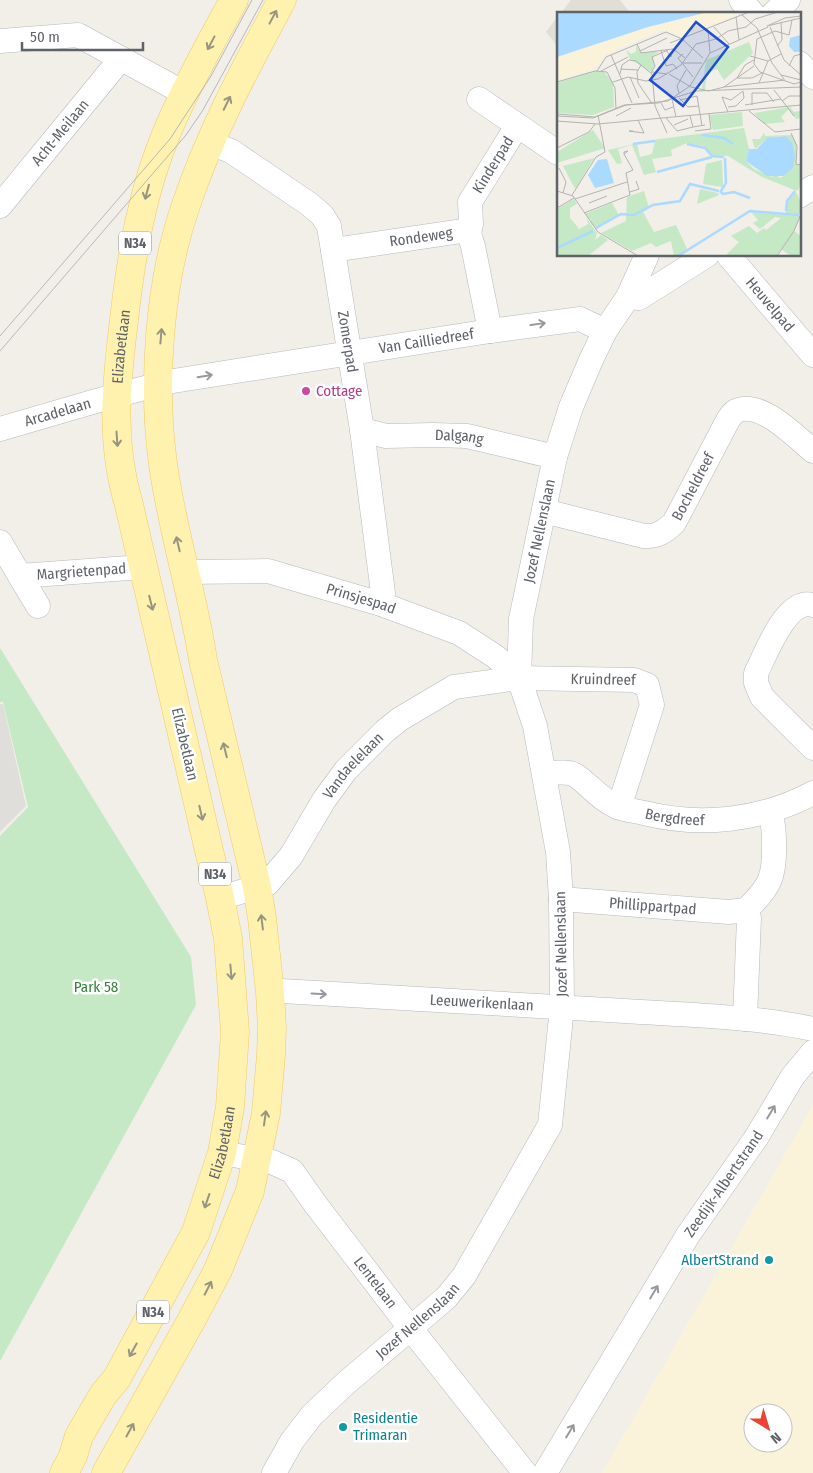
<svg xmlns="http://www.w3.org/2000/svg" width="813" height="1473" viewBox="0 0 813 1473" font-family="'Fira Sans Condensed',sans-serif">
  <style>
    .industrial { fill: #e0deda }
    .education { fill: #e1ded6 }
    .green { fill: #c5e8c5 }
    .sand { fill: #fbf3d9; fill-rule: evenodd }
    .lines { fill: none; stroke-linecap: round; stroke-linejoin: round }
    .minor-casing { stroke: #b5b8bc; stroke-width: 25 }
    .major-casing { stroke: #f2c960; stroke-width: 29 }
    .minor { stroke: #fff; stroke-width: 24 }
    .major { stroke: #fff2af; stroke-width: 28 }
    .tram { stroke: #b6b7b8; stroke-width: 1 }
    .oneway { stroke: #979581 }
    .oneway2 { stroke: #979a9d }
    .hotel-dot { fill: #d1479c; stroke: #fff; stroke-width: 2 }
    .culture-dot { fill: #0f9aa8; stroke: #fff; stroke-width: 2 }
    .labels { text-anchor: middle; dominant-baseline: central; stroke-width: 5; stroke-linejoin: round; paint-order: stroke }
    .shield { fill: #fff; stroke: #8f9295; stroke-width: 1 }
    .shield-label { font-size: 14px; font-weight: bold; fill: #5f6368 }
    .street-label { font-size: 15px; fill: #5f6368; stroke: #fff }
    .hotel-label { font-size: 15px; fill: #b23c85; stroke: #fff; text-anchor: start }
    .park-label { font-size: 15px; fill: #348238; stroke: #fff }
    .culture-label { font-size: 15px; fill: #0d838f; stroke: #fff; text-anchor: end }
    .inset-river { fill: none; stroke: #aadaff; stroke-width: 2.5 }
    .inset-road { fill: none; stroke: #b3b3b1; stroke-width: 1 }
    .view { fill: #1d4ed8; fill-opacity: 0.15; stroke: #1d4ed8; stroke-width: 2.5 }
    .inset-edge { fill: none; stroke: #5f6368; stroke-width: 2.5 }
  </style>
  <rect width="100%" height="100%" fill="#f1efe8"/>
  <path class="industrial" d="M0 704H3L26 806 0 832Z"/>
  <path class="education" d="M571 0H620L631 14H560Z
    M558 16V47L546 32Z"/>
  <path class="green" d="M0 648 191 957 196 1005 0 1361V836L28 807 3 702H0Z"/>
  <path class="sand" d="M813 1106V1473H602L812 1107ZM753 1413H783V1443H753Z"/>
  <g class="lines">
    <g class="minor-casing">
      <g id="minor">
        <path d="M741 0 753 14"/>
        <path d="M773 14 788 0"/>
        <path d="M0 41 78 35 184 93"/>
        <path d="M799 63 813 77"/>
        <path d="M479 99 558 153"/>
        <path id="s1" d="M209 143 231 151 309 204 322 215 329 226 362 430 383 593 381 604"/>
        <path d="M799 196 813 187"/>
        <path id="s2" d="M0 206 114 67 120 58"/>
        <path id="s3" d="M469 234 471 224 470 202 517 126"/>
        <path id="s4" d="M333 250 462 231 469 234 473 246 490 331"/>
        <path id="s5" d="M728 255 813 355"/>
        <path d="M628 297 639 298 707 255"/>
        <path id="s6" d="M0 429 96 401 167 382 490 331 580 319 605 331"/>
        <path id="s7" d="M362 430 386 436 433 435 467 436 555 457"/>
        <path id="s8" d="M544 511 644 536C657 537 664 532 674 523L728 420C730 417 733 413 736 411 760 399 796 437 813 451"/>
        <path id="s9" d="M0 542 20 576 142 567"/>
        <path id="s10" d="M185 572 268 571 381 604 459 633 496 657 519 678"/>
        <path d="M20 576 38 606"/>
        <path d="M813 605C786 597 766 654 756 673V683L762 697 813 748"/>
        <path id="s11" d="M545 773C553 773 568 771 575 775 589 784 600 800 618 807 626 810 635 811 644 813 701 827 760 821 813 793"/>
        <path id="s12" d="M220 898 267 884 291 856 324 800 346 770 385 731 400 719 454 687 519 678 634 680 647 685 652 705 623 795 617 807"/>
        <path id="s13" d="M561 899 729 912 746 910"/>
        <path id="s14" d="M270 992 282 991C396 998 511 1004 625 1011 688 1015 752 1016 813 1029"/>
        <path d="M745 1019 749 918 746 910C771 886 775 876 774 842 774 831 773 822 770 811"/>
        <path id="s15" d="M222 1153 272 1162 292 1171 316 1205 411 1329 525 1473"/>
        <path id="s16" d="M274 1473 292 1441 312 1415 346 1383 446 1298 464 1276 550 1125 562 1007 561 899 558 852 535 726 519 678 521 619 555 457 571 407 591 360 605 331 628 297 647 255"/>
        <path id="s17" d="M545 1473 688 1235 756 1138 793 1076 813 1052"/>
      </g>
    </g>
    <g class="major-casing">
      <g id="major">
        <path id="s18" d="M64 1473 73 1456 79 1436 103 1395 117 1378 196 1232 222 1153 230 1107 235 1032 228 938 220 898 129 505C110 441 116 385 124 320 131 257 142 191 167 132 186 87 210 43 234 0"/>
        <path d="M106 1473 191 1321 218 1270 250 1191 266 1113 271 1055 272 1028 270 992 262 918 257 887 203 660C193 594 172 530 163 464 152 384 159 282 186 205 210 133 246 67 282 0"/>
      </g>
    </g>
    <use href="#minor" class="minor"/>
    <use href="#major" class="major"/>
    <path class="tram" d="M0 336 170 139 211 76 252 0
      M0 351 186 135 203 110 263 0"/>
  </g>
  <defs><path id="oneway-shaft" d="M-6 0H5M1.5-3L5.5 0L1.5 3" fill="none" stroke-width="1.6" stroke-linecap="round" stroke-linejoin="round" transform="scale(1.25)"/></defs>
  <g class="oneway">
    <use href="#oneway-shaft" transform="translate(273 17) rotate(-62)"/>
    <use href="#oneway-shaft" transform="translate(211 43) rotate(118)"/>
    <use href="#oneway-shaft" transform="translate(227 103) rotate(-64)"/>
    <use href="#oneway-shaft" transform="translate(147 192) rotate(105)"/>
    <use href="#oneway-shaft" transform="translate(161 336) rotate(-85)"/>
    <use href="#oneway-shaft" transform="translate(117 439) rotate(86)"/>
    <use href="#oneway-shaft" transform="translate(178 544) rotate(-103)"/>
    <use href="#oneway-shaft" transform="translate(151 603) rotate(76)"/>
    <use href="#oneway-shaft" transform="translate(225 750) rotate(-104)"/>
    <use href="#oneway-shaft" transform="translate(201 813) rotate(77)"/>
    <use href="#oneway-shaft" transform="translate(262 922) rotate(-97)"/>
    <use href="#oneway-shaft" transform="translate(231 972) rotate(85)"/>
    <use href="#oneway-shaft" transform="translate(265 1118) rotate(-82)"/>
    <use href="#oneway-shaft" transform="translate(207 1201) rotate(109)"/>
    <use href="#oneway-shaft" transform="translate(208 1288) rotate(-63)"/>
    <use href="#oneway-shaft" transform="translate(133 1350) rotate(119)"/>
    <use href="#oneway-shaft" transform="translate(130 1430) rotate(-61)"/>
  </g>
  <g class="oneway2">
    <use href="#oneway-shaft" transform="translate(538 324) rotate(-8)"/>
    <use href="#oneway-shaft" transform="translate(205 376) rotate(-9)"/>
    <use href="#oneway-shaft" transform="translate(319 994) rotate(3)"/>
    <use href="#oneway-shaft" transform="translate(771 1112) rotate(-59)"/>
    <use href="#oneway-shaft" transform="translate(654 1292) rotate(-59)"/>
    <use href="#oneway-shaft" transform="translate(570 1431) rotate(-59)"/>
  </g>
  <circle class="hotel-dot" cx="306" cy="391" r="5"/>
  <g class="culture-dot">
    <circle cx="769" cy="1260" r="5"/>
    <circle cx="343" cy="1427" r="5"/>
  </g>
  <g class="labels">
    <g class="shield">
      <rect x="119" y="231.5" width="32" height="23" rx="4"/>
      <rect x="199" y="862.5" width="32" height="23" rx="4"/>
      <rect x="137" y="1300.5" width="32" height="23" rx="4"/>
    </g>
    <g class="shield-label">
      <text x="135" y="243">N34</text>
      <text x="215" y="874">N34</text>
      <text x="153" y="1312">N34</text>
    </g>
    <g class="street-label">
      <text stroke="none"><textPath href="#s2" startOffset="95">Acht-Meilaan</textPath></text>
      <text stroke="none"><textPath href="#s3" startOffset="76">Kinderpad</textPath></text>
      <text stroke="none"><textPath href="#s4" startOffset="89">Rondeweg</textPath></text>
      <text stroke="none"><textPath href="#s5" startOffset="65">Heuvelpad</textPath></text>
      <text stroke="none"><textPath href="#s6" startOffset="436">Van Cailliedreef</textPath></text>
      <text stroke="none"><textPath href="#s1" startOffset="265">Zomerpad</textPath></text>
      <text stroke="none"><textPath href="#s18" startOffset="1179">Elizabetlaan</textPath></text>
      <text stroke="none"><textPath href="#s6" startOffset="60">Arcadelaan</textPath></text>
      <text stroke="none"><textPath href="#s7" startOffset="98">Dalgang</textPath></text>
      <text stroke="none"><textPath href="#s8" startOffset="178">Bocheldreef</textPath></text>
      <text stroke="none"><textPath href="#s16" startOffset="1051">Jozef Nellenslaan</textPath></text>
      <text stroke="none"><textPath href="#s9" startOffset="101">Margrietenpad</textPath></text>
      <text stroke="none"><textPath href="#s10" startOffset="180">Prinsjespad</textPath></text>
      <text stroke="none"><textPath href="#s12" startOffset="475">Kruindreef</textPath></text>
      <text transform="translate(185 744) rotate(77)">Elizabetlaan</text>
      <text stroke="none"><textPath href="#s12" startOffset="196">Vandaelelaan</textPath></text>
      <text stroke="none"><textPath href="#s11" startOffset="142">Bergdreef</textPath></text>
      <text stroke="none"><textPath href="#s13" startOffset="92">Phillippartpad</textPath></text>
      <text transform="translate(561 944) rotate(-91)">Jozef Nellenslaan</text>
      <text stroke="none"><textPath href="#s14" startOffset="212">Leeuwerikenlaan</textPath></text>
      <text stroke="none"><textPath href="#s18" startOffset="369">Elizabetlaan</textPath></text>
      <text stroke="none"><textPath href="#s17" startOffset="340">Zeedijk-Albertstrand</textPath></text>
      <text stroke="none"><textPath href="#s15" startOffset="212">Lentelaan</textPath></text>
      <text stroke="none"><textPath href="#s16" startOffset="211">Jozef Nellenslaan</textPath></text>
    </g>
    <g class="hotel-label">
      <text x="316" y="391">Cottage</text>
    </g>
    <g class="park-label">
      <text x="96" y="987">Park 58</text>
    </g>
    <g class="culture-label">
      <text x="759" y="1260">AlbertStrand</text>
      <text x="353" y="1418" text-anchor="start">Residentie<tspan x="353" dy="17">Trimaran</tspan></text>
    </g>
  </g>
  <g transform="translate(557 12)">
    <rect width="244" height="244" fill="#f1efe8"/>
    <path d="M192 30 196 41 167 68 160 57 150 61 148 78 145 77 149 48ZM79 33 83 40H102L96 44 97 54 94 60 73 47 69 38 74 42 79 40ZM38 59 47 60 56 70 57 95 36 103 0 101V71ZM233 95 237 100 244 99V106L239 107 232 97 224 105 228 110 207 112 197 101ZM185 100 186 114 156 118 152 103ZM187 116 192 137 189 149 197 157 215 165 219 162 223 166 227 164 236 156 235 130 229 124 218 125 208 128 198 137 195 127H203L207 121 208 124 235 123 239 131V152L244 153V172L240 179 205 165 171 144 155 143 147 134 130 131 114 138 115 144 95 147 99 160 87 163 75 133 61 137 65 151 60 152 51 138 95 128ZM98 129 95 142 83 145 80 132ZM36 118 48 136 0 151V140ZM37 146 19 176 17 175 6 154ZM165 148 166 175 146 172 149 152ZM143 177 161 181 162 183 140 192ZM87 179 92 196 86 200 97 220 119 213 130 237 120 244H117L114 229 99 235 94 231 75 239 44 221 69 209 70 185ZM239 180 244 190 243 202 229 201 230 189ZM17 187 20 192 13 196V206L19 213 22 217 31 212 30 207 40 221 38 228 44 223 51 228 31 244H0V197ZM55 191 62 203 39 216 33 210 35 206 32 208 28 202ZM194 200 243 204 237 219 244 224V244H234L224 237 220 244H168L182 230 174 224 192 214 200 221 207 216 209 218 224 206 218 205 203 217 196 211 201 208Z" fill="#c5e8c5" fill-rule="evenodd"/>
    <path d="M151 0H186L126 25 104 18 48 43 37 57 0 68V45L91 15Z" fill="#fbf3d9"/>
    <path d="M0 0H151L91 15 0 45ZM244 23V40H237L232 34 233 26ZM229 124 235 130 238 144 236 156 227 164H210L189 149 192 137H200L210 126ZM50 147 57 171 38 176 31 163 41 148Z" fill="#aadaff"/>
    <path class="inset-river" d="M145 123 167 126 176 132M76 132 98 129M130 132 148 136 155 144 167 145M100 160 155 145M163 179 166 182 177 180 193 186M164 179 169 171 168 146M229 199 230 189 238 179M39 216 64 202 77 203 96 193 123 189 133 172 162 179M0 236 36 219M121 244 193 199 242 203"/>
    <path class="inset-road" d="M185 3 200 16 215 51 227 67M244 4 228 6 210 14 244 6M179 5 182 28M235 8 232 23 218 19 200 27 197 52 203 60 237 72 244 70M157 15 172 32M213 15 227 48 244 63M151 18 153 41M109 20 125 27 146 46M113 31 192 0M80 32 84 41 116 37 128 46M220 34 225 28 224 10M109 38 114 45 116 37M83 39 110 26M104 39 109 54 116 52 120 57M126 42 121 46 136 65M54 43 75 91M193 44 211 49 224 42M72 48 79 49 95 62 98 94 110 121M126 51H145M84 53 80 60 81 71 94 90M232 54 237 44 244 42M64 57 81 58M40 59 49 45 109 20M44 59 71 45M95 60 110 62M94 61 98 54 95 45 111 38M63 62 65 53 72 48M112 62 134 75 152 79 167 75 197 54M224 63 244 68M73 65 82 86M180 66 188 53 197 48M180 66H195L205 61M0 70 38 59 50 60 58 76 59 97M56 70 71 65 89 69 101 67 124 53 139 32 159 27 171 19 189 15 198 7 221 0M202 71 211 49M167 75 228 68M217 78 237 104M122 81 120 74 129 58M122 86 131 95 142 94M115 87 119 105M123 88 140 84 145 114M225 89 232 84H244M104 91 108 98 116 95M188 93 224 87M195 93V81H210L217 90M171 95 179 94 187 86 186 79 174 88 165 85 171 100M192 99 218 120 244 117M0 102 38 105 67 93 101 91 139 79 244 75M0 104 36 106 69 93 111 89 133 74 153 41 211 15M59 104 74 96M133 104 136 115 148 113M109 106 120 119 136 115M0 109 41 112 244 93M117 113 131 107M76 119H72L87 121 81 108M138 119 154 117 152 102M234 121 240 134 239 152 244 153M0 136 32 120 38 112M2 156 9 170 6 181M0 179 16 184 41 220 81 244M73 180 82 177 79 169M15 183 39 145 48 140 41 103M18 187 70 170M32 191 50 184M0 196 17 186M27 201 73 183 69 161 76 158 67 142 71 139 67 140V142M220 244 237 219 244 202"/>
    <path class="view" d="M139 10 171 35 126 94 93 68Z"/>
    <rect width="244" height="244" class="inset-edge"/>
  </g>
  <g transform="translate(768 1428) rotate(142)"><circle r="24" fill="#ffffff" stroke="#bfc1c3"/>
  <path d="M0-4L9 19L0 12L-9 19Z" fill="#ea4335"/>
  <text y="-8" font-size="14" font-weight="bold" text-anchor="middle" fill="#5f6368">N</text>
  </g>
  <path d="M22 42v8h121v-8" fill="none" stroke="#5f6368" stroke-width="2.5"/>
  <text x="30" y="42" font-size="15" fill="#5f6368" stroke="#ffffff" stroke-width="4" paint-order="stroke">50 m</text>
</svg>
